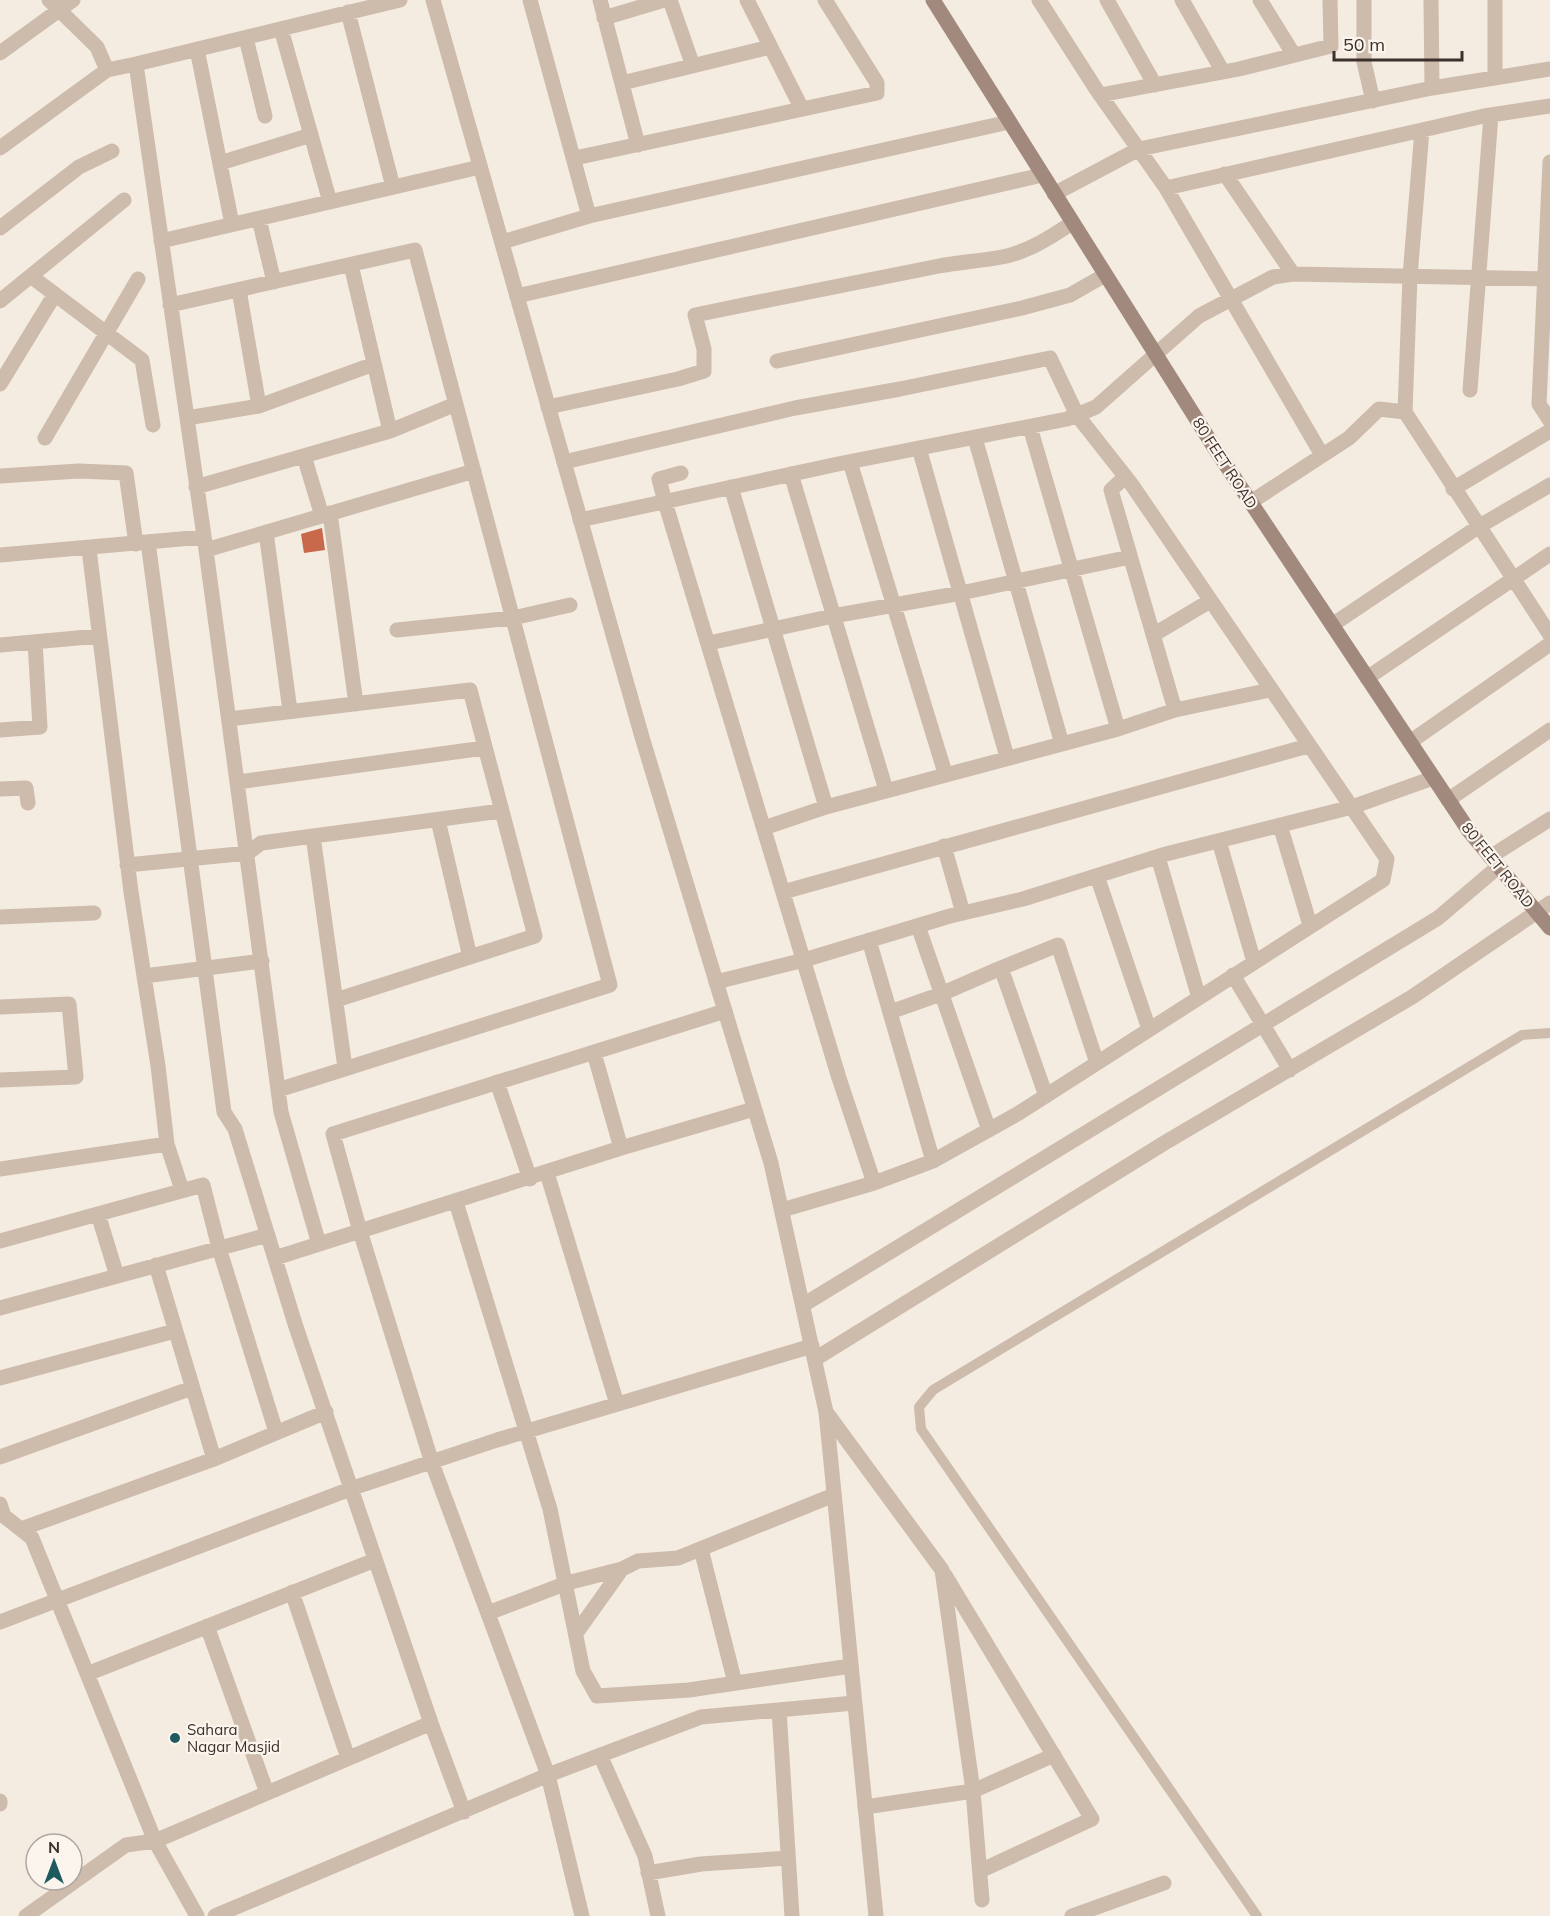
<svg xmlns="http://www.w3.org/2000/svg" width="1550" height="1916" viewBox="0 0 1550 1916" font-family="Mulish,sans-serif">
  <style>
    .building { fill: #c8694b }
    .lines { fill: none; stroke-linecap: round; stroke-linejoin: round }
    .service { stroke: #cdbbac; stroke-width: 10 }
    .minor { stroke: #cdbbac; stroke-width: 15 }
    .tertiary { stroke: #cdbbac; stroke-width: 15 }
    .secondary { stroke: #a18a7d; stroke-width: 15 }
    .poi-dot { fill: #1f5a5e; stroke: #fbf5ee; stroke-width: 2 }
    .labels { text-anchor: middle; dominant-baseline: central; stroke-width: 4.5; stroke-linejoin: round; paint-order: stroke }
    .street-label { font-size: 15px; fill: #3b302b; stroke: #fbf5ee }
    .poi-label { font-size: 15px; fill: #3b302b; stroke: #fbf5ee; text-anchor: start }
  </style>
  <rect width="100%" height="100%" fill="#f4ebe1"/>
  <path class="building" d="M322 528 325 550 304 553 301 534Z"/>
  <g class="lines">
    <path class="service" d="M1257 1916 921 1429 919 1407 933 1390 1522 1035 1550 1033"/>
    <path class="minor" d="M49 0 97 47 107 70 136 64
      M600 0 638 145
      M670 0 693 66
      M747 0 802 109
      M1039 0 1096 89 1166 188 1322 455
      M1107 0 1155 85
      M1182 0 1223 72
      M1260 0 1294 55
      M1364 0V62L1373 101
      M1431 0 1432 88
      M1495 0V77
      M348 12 393 187
      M604 18 664 0
      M281 29 330 202
      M246 38 265 116
      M197 49 232 224
      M0 53 73 0
      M622 83 770 47
      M1100 95 1239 69 1331 46 1330 0
      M1422 130 1410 276 1405 412 1550 635
      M0 148 107 70
      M575 158 877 93V83L825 0
      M1550 162 1539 404 1550 421
      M220 163 311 135
      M1225 174 1293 274
      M1166 188 1484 116 1550 106
      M1054 194 1139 149 1432 88 1550 69
      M589 216 1009 122
      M259 219 274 282
      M0 228 79 167 112 151
      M161 241 480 167
      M502 242 589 216 530 0
      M32 277 142 360 153 425
      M239 290 259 406
      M517 296 1042 175
      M0 301 124 200
      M170 305 415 250 610 985 278 1090
      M777 361 1022 308 1070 295 1105 275
      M0 384 55 294
      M1470 390 1491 115
      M548 407 678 379 704 371V349L695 315C776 298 857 283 939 266 960 262 981 261 1002 257 1028 252 1051 237 1072 223
      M187 418 259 406 374 364
      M1030 427 1118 729
      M390 431 456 404
      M45 438 138 279
      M975 438 1062 744
      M919 448 1007 757
      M304 456 322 516
      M564 462 795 408 900 389 1050 358 1077 415 1132 485 1387 859 1383 880 1019 1113 933 1161 874 1183 782 1210
      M850 462 945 773
      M681 473 659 479 665 502 839 1078 874 1183
      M791 474 886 790
      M0 476 79 471 126 473 136 544
      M1125 477 1111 490 1175 710
      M196 487 390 431 351 265
      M731 487 826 807
      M1453 489 1550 431
      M1251 502 1349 438 1379 409 1405 412
      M330 513 356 704
      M580 520 838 464 1067 419 1096 407 1199 316 1273 277 1293 274 1550 279
      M266 532 290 711
      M148 542 224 1112 235 1129 296 1327 431 1723 464 1812
      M89 549 131 892 158 1066 167 1144 182 1190
      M206 550 474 471
      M0 555 203 537
      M1332 625 1478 527 1550 485
      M397 630 513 618 570 605
      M1153 635 1210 601
      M709 643 833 616 961 593 1130 557
      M0 645 99 636
      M1367 678 1550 554
      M229 719 470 690 535 936 336 1000
      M0 730 40 727 35 642
      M1410 742 1550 644
      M238 782 484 748
      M0 789 26 788 28 803
      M1448 800 1550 730
      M438 820 470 957
      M1280 825 1310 925
      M764 828 826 807 1118 729 1175 710 1270 690
      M313 836 345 1068
      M1219 841 1254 962
      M944 846 963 913
      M1158 857 1199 998
      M1490 857 1550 819
      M127 865 248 853 261 843 501 811
      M1097 876 1149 1029
      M783 892 1308 746
      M0 917 94 913
      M918 926 989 1130
      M869 940 933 1161
      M1233 975 1290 1070
      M144 976 262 961
      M716 982 804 960 950 916 1023 899 1166 854 1352 807 1433 778
      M0 1007 69 1004 76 1077 0 1080
      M890 1012 941 994 1001 968
      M594 1053 621 1148
      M497 1082 530 1179
      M1046 1096 1001 968 1058 945 1097 1063
      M0 1169 167 1144
      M547 1173 617 1404
      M456 1202 550 1509 583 1671 597 1696 689 1690 851 1666
      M98 1214 117 1276
      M0 1241 203 1185 219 1248 276 1432
      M319 1244 281 1112 206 550 136 64 400 0
      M275 1258 621 1148 754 1109
      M803 1305 1438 918 1498 867
      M0 1308 268 1235
      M815 1359 1166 1142 1412 997 1550 903
      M0 1378 175 1331
      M826 1412 942 1570 973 1791 1054 1755
      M0 1457 192 1388
      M214 1459 326 1412
      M0 1504 4 1516 32 1538 155 1841 197 1916
      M21 1529 214 1459 156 1265
      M701 1549 735 1683
      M945 1575 1092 1819 980 1871
      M292 1592 348 1758
      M488 1613 567 1583 622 1569
      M0 1622 353 1488 497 1440 812 1346
      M207 1626 267 1793
      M577 1632 622 1569 638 1561 678 1558 834 1495
      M87 1674 375 1560
      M779 1710 792 1916
      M600 1755 645 1856 658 1916
      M0 1801V1804
      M865 1807 973 1791 982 1900
      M648 1873 701 1864 788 1858
      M26 1916 126 1845 155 1841 431 1723
      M215 1916 548 1775 701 1717 854 1703
      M582 1916 548 1775 432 1463 360 1231 333 1134 725 1011
      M1072 1916 1164 1883"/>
    <path class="tertiary" d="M433 0 642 737 771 1163 826 1412 876 1916"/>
    <path class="secondary" d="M933 0 1214 447 1469 831 1550 928"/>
  </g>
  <circle class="poi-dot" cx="175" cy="1738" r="6"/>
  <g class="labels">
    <g class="street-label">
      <text transform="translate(1225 463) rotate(57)">80 FEET ROAD</text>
      <text transform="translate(1498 865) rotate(51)">80 FEET ROAD</text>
    </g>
    <g class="poi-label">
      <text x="187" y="1729">Sahara<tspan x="187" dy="17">Nagar Masjid</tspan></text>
    </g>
  </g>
  <g transform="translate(54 1862)"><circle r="28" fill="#fbf5ee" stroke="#aea6a0" stroke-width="1.5"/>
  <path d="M0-4.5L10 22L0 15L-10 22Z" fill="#1f5a5e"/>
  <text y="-9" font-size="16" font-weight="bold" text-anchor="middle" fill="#3b302b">N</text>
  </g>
  <path d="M1334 51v9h128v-9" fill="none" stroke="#3b302b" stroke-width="3"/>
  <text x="1343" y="51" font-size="18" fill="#3b302b" stroke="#fbf5ee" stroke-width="4.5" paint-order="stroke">50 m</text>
</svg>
